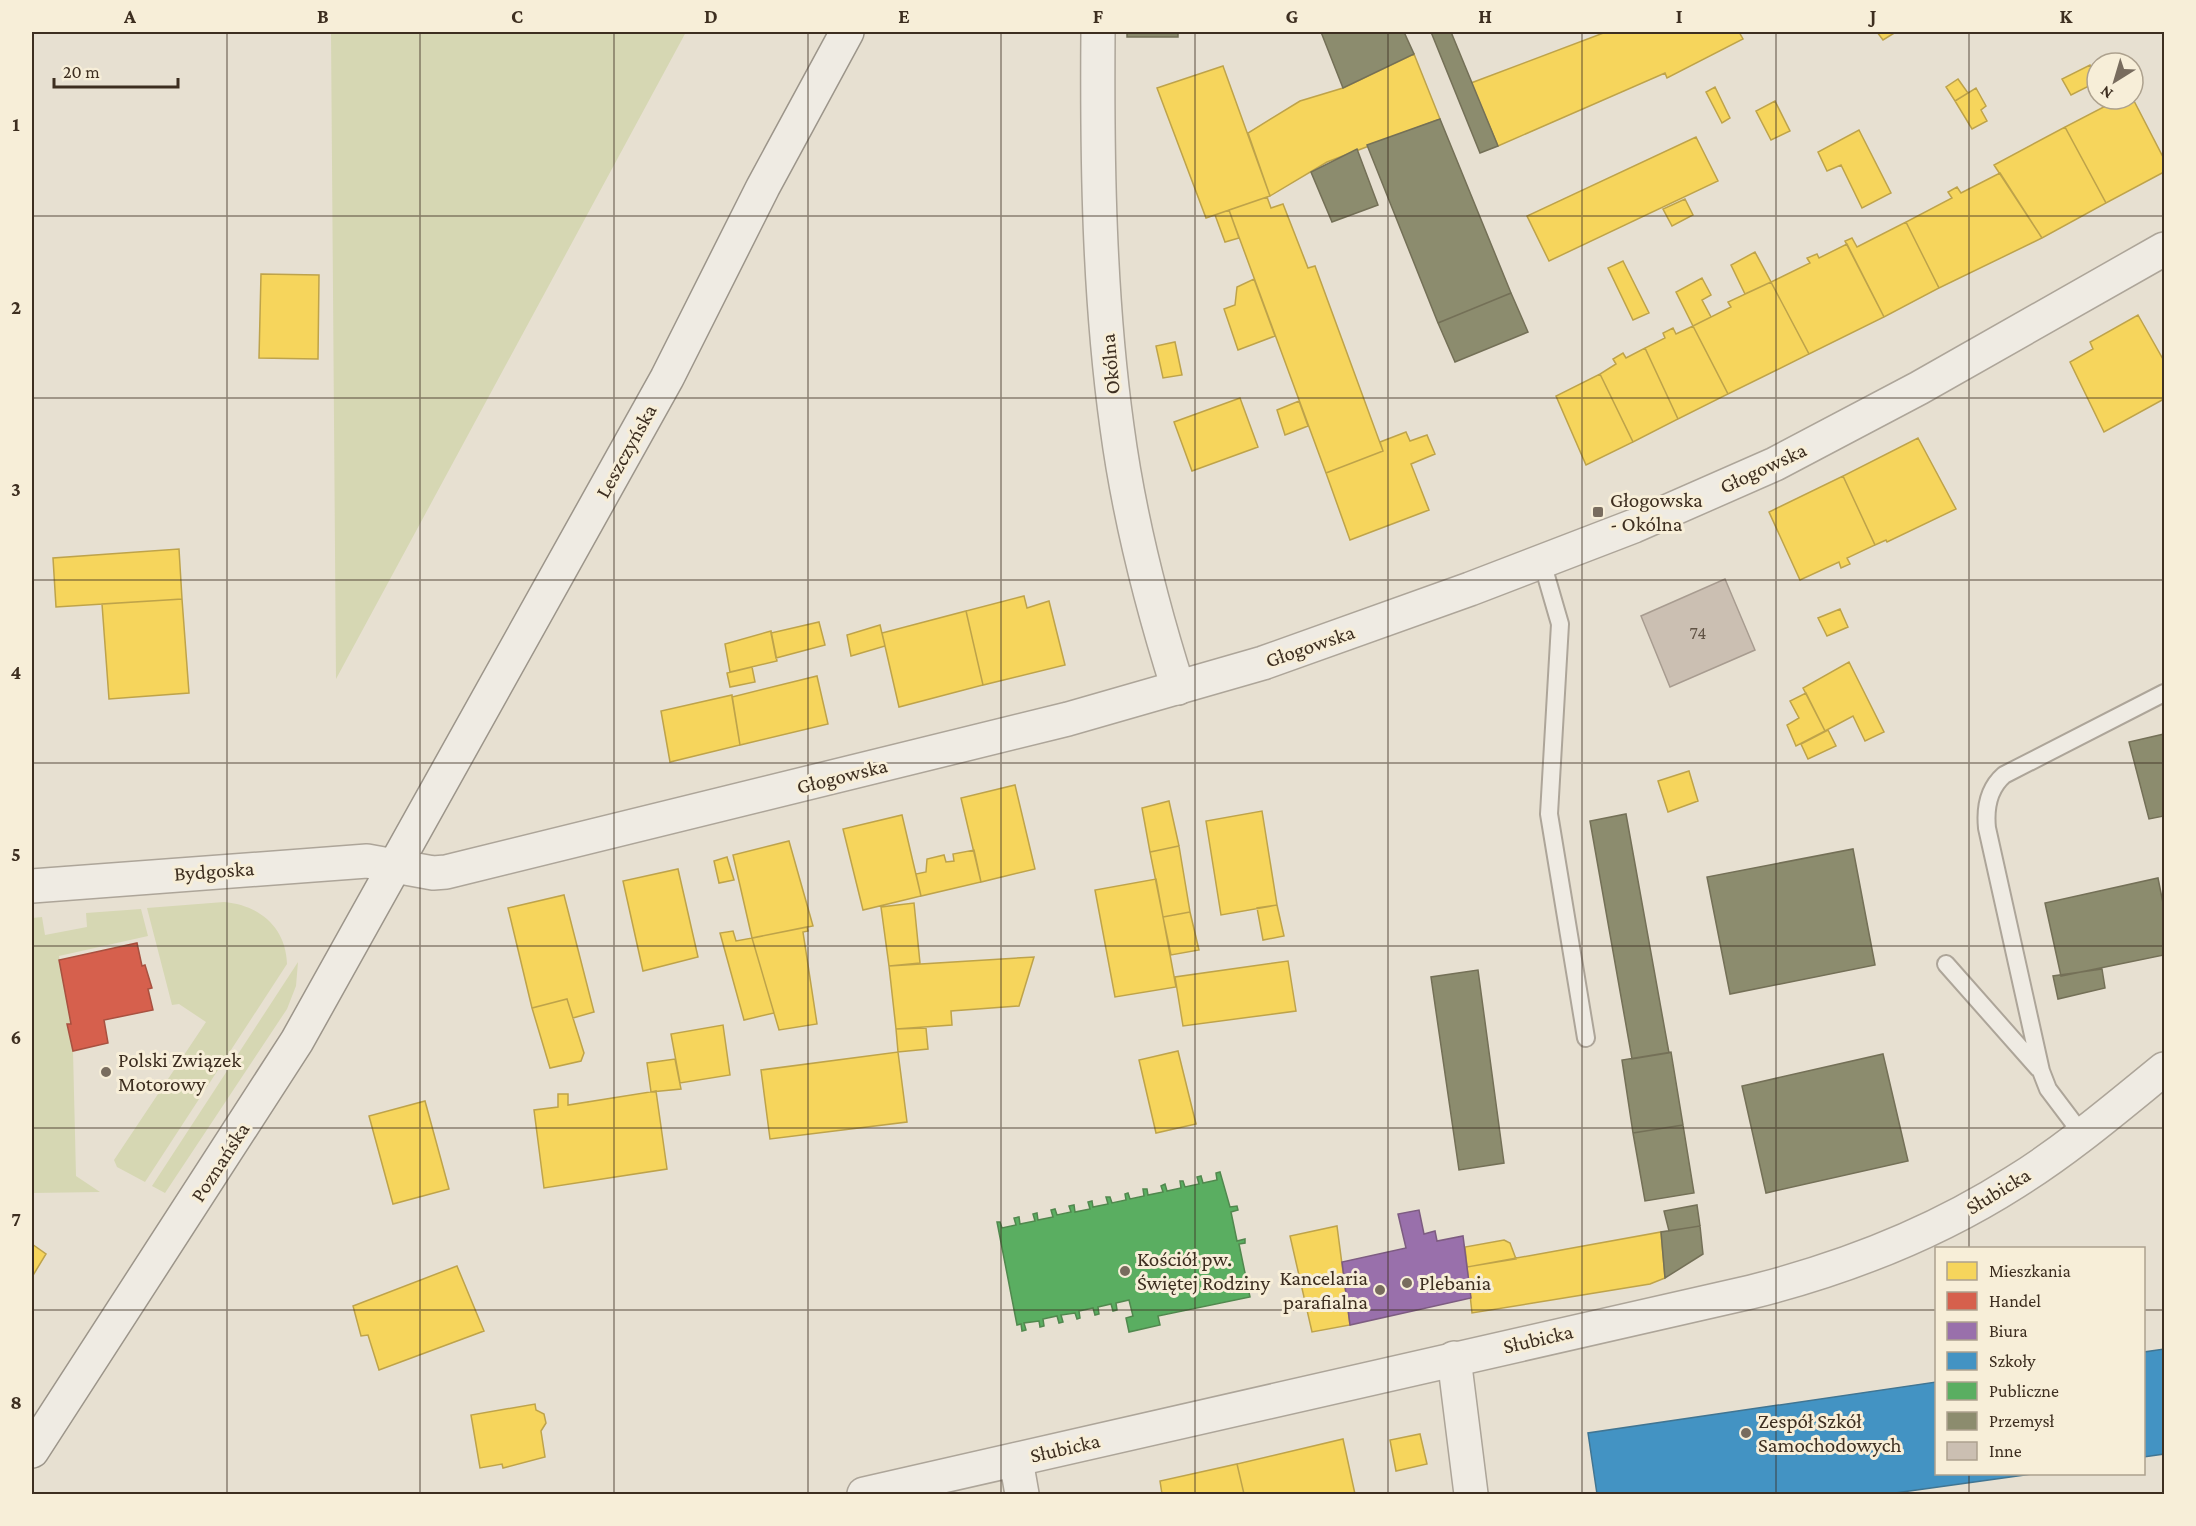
<svg xmlns="http://www.w3.org/2000/svg" width="2196" height="1526" viewBox="0 0 2196 1526" font-family="'Crimson Pro',serif">
  <style>
    .green { fill: #d6d7b3 }
    .homes { fill: #f6d55c; stroke: #bea34a; stroke-width: 1.5 }
    .shops { fill: #d6604d; stroke: #a85140; stroke-width: 1.5 }
    .offices { fill: #9970ab; stroke: #7d5c81; stroke-width: 1.5 }
    .schools { fill: #4393c3; stroke: #417592; stroke-width: 1.5 }
    .public { fill: #5aae61; stroke: #51884e; stroke-width: 1.5 }
    .industry { fill: #8c8c6e; stroke: #747057; stroke-width: 1.5 }
    .building { fill: #cbbfb2; stroke: #a89c90; stroke-width: 1.5 }
    .lines { fill: none; stroke-linecap: round; stroke-linejoin: round }
    .service-casing { stroke: #ada599; stroke-width: 20 }
    .minor-casing { stroke: #ada599; stroke-width: 36 }
    .tertiary-casing { stroke: #ada599; stroke-width: 36 }
    .secondary-casing { stroke: #9c958a; stroke-width: 36 }
    .service { stroke: #efebe3; stroke-width: 16 }
    .minor { stroke: #efebe3; stroke-width: 33 }
    .tertiary { stroke: #efebe3; stroke-width: 33 }
    .secondary { stroke: #efebe3; stroke-width: 33 }
    .grid { fill: none; stroke: #3d2e20; stroke-width: 1.5; stroke-opacity: 0.55 }
    .poi-dot { fill: #786c5e; stroke: #f7eed8; stroke-width: 2 }
    .labels { text-anchor: middle; dominant-baseline: central; stroke-width: 6; stroke-linejoin: round; paint-order: stroke }
    .number-label { font-size: 18px; fill: #605244 }
    .street-label { font-size: 21px; fill: #3d2e20; stroke: #f7eed8 }
    .poi-label { font-size: 21px; fill: #3d2e20; stroke: #f7eed8; text-anchor: start }
    .neatline { fill: none; stroke: #3d2e20; stroke-width: 2 }
    .grid-label { font-size: 20px; text-anchor: middle; font-weight: bold; fill: #3d2e20 }
  </style>
  <rect width="100%" height="100%" fill="#e7e0d1"/>
  <path class="green" d="M331 32H686L336 679Z
    M224 902C259 905 286 927 287 964L145 1182 117 1167 114 1160 206 1022 179 1004 172 1005 147 908Z
    M141 909 148 936 59 956 71 1024 67 1025 73 1051 76 1176 100 1192 32 1193V918L42 917 45 935 87 927 86 913Z
    M298 962 296 986 287 1009 165 1193 152 1186Z"/>
  <path class="homes" d="M1606 32H1739L1743 39 1667 78 1665 73 1498 146 1471 83Z
    M1877 32H1896L1883 40Z
    M1414 54 1440 119 1327 162 1270 196 1248 133 1300 101 1343 88Z
    M2090 65 2097 82 2071 95 2062 79Z
    M1223 66 1270 196 1206 218 1157 88Z
    M1958 79 1968 93 1955 101 1946 87Z
    M1715 87 1730 118 1722 123 1706 92Z
    M1976 88 1986 106 1981 110 1987 121 1972 129 1955 101Z
    M2119 99H2133L2164 159V172L2106 203 2065 127Z
    M1775 101 1790 131 1771 140 1756 111Z
    M2065 127 2106 203 2042 238 1994 165Z
    M1859 130 1891 193 1862 208 1841 165 1827 171 1818 152Z
    M1696 137 1718 181 1549 261 1527 216Z
    M2000 173 2042 238 1939 288 1906 222 1952 198 1948 192 1957 187 1961 193Z
    M1267 197 1271 208 1283 204 1308 268 1315 266 1383 451 1326 473 1229 210Z
    M1685 199 1693 215 1672 226 1663 209Z
    M1229 210 1239 238 1225 242 1215 215Z
    M1906 222 1939 288 1884 317 1845 241 1852 238 1857 247Z
    M1847 244 1884 317 1809 354 1771 282 1810 263 1807 258 1817 254 1819 258Z
    M1755 252 1771 282 1745 294 1731 265Z
    M1623 261 1649 313 1633 320 1608 268Z
    M261 274 319 275 318 359 259 358Z
    M1702 278 1711 295 1702 300 1711 317 1693 326 1676 292Z
    M1254 279 1275 336 1238 350 1224 309 1235 305 1237 287Z
    M1771 282 1809 354 1728 394 1693 326 1731 307 1728 302Z
    M2138 315 2164 361V399L2104 432 2070 362 2093 349 2090 342Z
    M1693 326 1728 394 1678 419 1645 348 1665 338 1663 333 1673 328 1676 334Z
    M1175 342 1182 375 1163 378 1156 346Z
    M1645 348 1678 419 1633 442 1600 374 1616 364 1613 359 1623 353 1626 358Z
    M1600 374 1633 442 1586 465 1556 396Z
    M1240 398 1258 447 1192 471 1174 422Z
    M1299 401 1308 426 1285 435 1277 410Z
    M1406 432 1410 441 1427 435 1435 454 1411 464 1429 510 1350 540 1326 473 1383 451 1380 442Z
    M1918 438 1956 509 1887 542 1886 540 1875 545 1843 476Z
    M1843 476 1875 545 1847 558 1850 564 1841 568 1839 562 1800 580 1769 512Z
    M179 549 182 599 56 607 53 558Z
    M1024 596 1027 608 1049 601 1065 665 983 685 966 611Z
    M182 599 189 693 109 699 102 604Z
    M1840 609 1848 627 1827 636 1818 618Z
    M966 611 983 685 899 707 882 633Z
    M819 622 825 645 776 658 771 633Z
    M880 625 885 646 851 656 847 635Z
    M771 631 777 661 730 672 725 644Z
    M1849 662 1884 732 1865 741 1853 716 1825 731 1803 688Z
    M752 667 755 682 730 687 727 673Z
    M817 676 828 724 740 745 732 697Z
    M1806 693 1825 731 1796 746 1787 725 1799 718 1790 701Z
    M732 695 740 745 670 762 661 711Z
    M1828 730 1836 746 1808 759 1801 744Z
    M1689 771 1698 801 1668 812 1658 781Z
    M1015 785 1035 869 981 882 961 798Z
    M1169 801 1179 846 1150 852 1142 808Z
    M1262 811 1277 905 1221 915 1206 821Z
    M902 815 921 896 863 910 843 829Z
    M789 841 813 926 752 938 733 855Z
    M1179 846 1190 912 1163 917 1150 852Z
    M974 850 981 882 921 896 916 874 926 872 927 859 944 855 946 862 954 861 953 854Z
    M727 857 734 880 719 883 714 861Z
    M678 869 698 957 643 971 623 881Z
    M1156 879 1176 987 1115 997 1095 890Z
    M564 895 594 1012 573 1018 567 999 532 1008 508 908Z
    M914 903 920 963 889 966 881 907Z
    M1277 905 1284 936 1263 940 1257 908Z
    M1190 912 1199 950 1171 955 1163 917Z
    M807 927 808 931 803 932 817 1024 779 1030 752 938Z
    M733 931 736 941 752 938 774 1013 744 1020 720 933Z
    M1034 957 1019 1006 951 1011 952 1025 896 1029 889 966Z
    M1288 961 1296 1011 1183 1026 1175 977Z
    M567 999 584 1053 581 1061 550 1068 532 1008Z
    M723 1025 730 1075 680 1083 671 1034Z
    M926 1028 928 1049 898 1052 896 1029Z
    M1178 1051 1196 1124 1156 1133 1139 1060Z
    M898 1052 907 1122 770 1139 761 1070Z
    M675 1059 681 1089 651 1092 647 1063Z
    M656 1091 667 1169 544 1188 534 1110 558 1107V1094H568V1105Z
    M425 1101 449 1189 393 1204 369 1116Z
    M1337 1226 1350 1325 1312 1332 1290 1236Z
    M1661 1232 1665 1278 1650 1284 1472 1313 1467 1267Z
    M1504 1240 1510 1243 1516 1259 1467 1267 1465 1247Z
    M32 1244 46 1254 32 1277Z
    M457 1266 484 1331 379 1370 368 1335 361 1336 353 1306Z
    M535 1404 536 1410 544 1414 546 1423 541 1431 545 1457 503 1468 502 1464 480 1468 471 1415Z
    M1420 1434 1427 1464 1396 1471 1390 1440Z
    M1343 1439 1355 1494H1244L1237 1464Z
    M1237 1464 1244 1494H1162L1160 1481Z"/>
  <path class="shops" d="M137 943 142 966 145 965 152 988 148 989 153 1010 104 1020 108 1043 73 1051 67 1024H71L59 960Z"/>
  <path class="offices" d="M1419 1210 1424 1234 1435 1231 1437 1241 1463 1236 1471 1298 1350 1325 1342 1262 1406 1248 1398 1214Z"/>
  <path class="schools" d="M2164 1349V1454L2144 1457V1352Z
    M1936 1382V1474H2032L1888 1494H1597L1588 1433Z"/>
  <path class="public" d="M1220 1172 1230 1207 1237 1206 1238 1210 1231 1212 1237 1241 1245 1239V1243L1239 1244 1250 1297 1158 1316 1160 1325 1129 1332 1126 1318 1133 1316 1129 1300 1116 1303 1117 1310 1113 1311 1111 1304 1098 1307 1099 1314 1095 1315 1093 1308 1079 1311 1080 1318 1077 1319 1075 1313 1061 1315 1063 1322 1059 1323 1057 1316 1043 1319 1044 1326 1040 1327 1039 1321 1024 1323 1026 1330 1022 1331 1021 1324 1017 1325 997 1222H1000L1002 1228 1016 1225 1014 1218 1019 1217 1020 1224 1035 1221 1033 1214 1037 1213 1038 1220 1053 1217 1051 1210 1055 1209 1057 1215 1071 1212 1069 1206 1074 1205 1075 1212 1090 1209 1088 1202 1092 1201 1093 1207 1108 1204 1106 1197H1110L1112 1203 1126 1200 1125 1194 1128 1193 1130 1199 1144 1196 1143 1189H1147L1148 1195 1163 1192 1161 1186 1165 1184 1167 1191 1181 1188 1180 1181H1183L1185 1187 1199 1184 1197 1177 1201 1176 1203 1183 1217 1180 1216 1173Z"/>
  <path class="industry" d="M1127 32H1178V37H1127Z
    M1321 32H1404L1414 54 1343 88Z
    M1431 32H1451L1498 146 1480 153Z
    M1440 119 1511 293 1438 323 1367 145Z
    M1357 149 1378 205 1332 222 1311 172Z
    M1511 293 1528 332 1455 362 1438 323Z
    M2164 734V816L2149 819 2129 742Z
    M1626 814 1669 1053 1632 1059 1590 821Z
    M1853 849 1875 965 1730 994 1707 877Z
    M2158 878 2164 908V955L2061 976 2045 903Z
    M2102 969 2105 988 2058 999 2053 976Z
    M1478 970 1504 1163 1459 1170 1431 977Z
    M1671 1052 1683 1125 1633 1133 1622 1060Z
    M1883 1054 1908 1161 1766 1193 1742 1086Z
    M1683 1125 1694 1193 1645 1201 1633 1133Z
    M1697 1205 1700 1226 1669 1231 1664 1211Z
    M1700 1226 1703 1254 1665 1278 1661 1232Z"/>
  <path class="building" d="M1725 579 1755 650 1670 687 1641 616Z"/>
  <g class="lines">
    <g class="service-casing">
      <path id="service" d="M1542 562 1560 624 1549 814 1586 1038
        M1946 964 2038 1068
        M2082 1134 2048 1089 2041 1071 1987 828C1985 808 1988 789 2004 775L2164 693"/>
    </g>
    <g class="minor-casing">
      <path id="minor" d="M1098 32C1097 163 1099 297 1117 427 1129 517 1151 603 1178 688
        M1454 1358 1471 1494
        M1016 1460 1022 1494"/>
    </g>
    <g class="tertiary-casing">
      <path id="tertiary" d="M32 886 367 861 433 873 446 872 1068 719 1263 663 1470 589 1634 526 1775 464 1919 388 2164 249
        M864 1494 1751 1292C1843 1269 1935 1233 2015 1182 2068 1149 2116 1108 2164 1069"/>
    </g>
    <g class="secondary-casing">
      <path id="secondary" d="M32 1451 297 1041 667 378 763 187 847 32"/>
    </g>
    <use href="#service" class="service"/>
    <use href="#minor" class="minor"/>
    <use href="#tertiary" class="tertiary"/>
    <use href="#secondary" class="secondary"/>
  </g>
  <path class="grid" d="M227 32V1494M420 32V1494M614 32V1494M808 32V1494M1001 32V1494M1195 32V1494M1388 32V1494M1582 32V1494M1776 32V1494M1969 32V1248M32 216H2164M32 398H2164M32 580H2164M32 763H2164M32 946H2164M32 1128H2164M32 1310H1936M2144 1310H2164M1969 1474V1494"/>
  <g class="poi-dot">
    <rect x="1592" y="506" width="12" height="12" rx="3"/>
    <circle cx="106" cy="1072" r="6"/>
    <circle cx="1125" cy="1271" r="6"/>
    <circle cx="1407" cy="1283" r="6"/>
    <circle cx="1380" cy="1290" r="6"/>
    <circle cx="1746" cy="1433" r="6"/>
  </g>
  <g class="labels">
    <g class="number-label">
      <text x="1698" y="633">74</text>
    </g>
    <g class="street-label">
      <text transform="translate(1110 364) rotate(-95)">Okólna</text>
      <text transform="translate(626 451) rotate(-61)">Leszczyńska</text>
      <text transform="translate(1763 468) rotate(-25)">Głogowska</text>
      <text transform="translate(1310 646) rotate(-19)">Głogowska</text>
      <text transform="translate(842 776) rotate(-14)">Głogowska</text>
      <text transform="translate(214 871) rotate(-4)">Bydgoska</text>
      <text transform="translate(220 1162) rotate(-57)">Poznańska</text>
      <text transform="translate(1998 1191) rotate(-31)">Słubicka</text>
      <text transform="translate(1538 1339) rotate(-13)">Słubicka</text>
      <text transform="translate(1065 1448) rotate(-13)">Słubicka</text>
    </g>
    <g class="poi-label">
      <text x="1610" y="500">Głogowska<tspan x="1610" dy="24">- Okólna</tspan></text>
      <text x="118" y="1060">Polski Związek<tspan x="118" dy="24">Motorowy</tspan></text>
      <text x="1137" y="1259">Kościół pw.<tspan x="1137" dy="24">Świętej Rodziny</tspan></text>
      <text x="1368" y="1278" text-anchor="end">Kancelaria<tspan x="1368" dy="24">parafialna</tspan></text>
      <text x="1419" y="1283">Plebania</text>
      <text x="1758" y="1421">Zespół Szkół<tspan x="1758" dy="24">Samochodowych</tspan></text>
    </g>
  </g>
  <rect width="2196" height="1526" fill="none" stroke="#f7eed8" stroke-width="66"/>
  <rect x="1935" y="1247" width="210" height="228" fill="#f7eed8" stroke="#ada18e" stroke-width="1.5"/>
  <rect x="1947" y="1262" width="30" height="18" fill="#f6d55c" stroke="#ada18e" stroke-width="1.5"/>
  <text x="1989" y="1277" font-size="18" fill="#3d2e20">Mieszkania</text>
  <rect x="1947" y="1292" width="30" height="18" fill="#d6604d" stroke="#ada18e" stroke-width="1.5"/>
  <text x="1989" y="1307" font-size="18" fill="#3d2e20">Handel</text>
  <rect x="1947" y="1322" width="30" height="18" fill="#9970ab" stroke="#ada18e" stroke-width="1.5"/>
  <text x="1989" y="1337" font-size="18" fill="#3d2e20">Biura</text>
  <rect x="1947" y="1352" width="30" height="18" fill="#4393c3" stroke="#ada18e" stroke-width="1.5"/>
  <text x="1989" y="1367" font-size="18" fill="#3d2e20">Szkoły</text>
  <rect x="1947" y="1382" width="30" height="18" fill="#5aae61" stroke="#ada18e" stroke-width="1.5"/>
  <text x="1989" y="1397" font-size="18" fill="#3d2e20">Publiczne</text>
  <rect x="1947" y="1412" width="30" height="18" fill="#8c8c6e" stroke="#ada18e" stroke-width="1.5"/>
  <text x="1989" y="1427" font-size="18" fill="#3d2e20">Przemysł</text>
  <rect x="1947" y="1442" width="30" height="18" fill="#cbbfb2" stroke="#ada18e" stroke-width="1.5"/>
  <text x="1989" y="1457" font-size="18" fill="#3d2e20">Inne</text>
  <g transform="translate(2115 81) rotate(217)"><circle r="28" fill="#f7eed8" stroke="#ada18e" stroke-width="1.5"/>
  <path d="M0-4.5L10 22L0 15L-10 22Z" fill="#786c5e"/>
  <text y="-9" font-size="16" font-weight="bold" text-anchor="middle" fill="#3d2e20">N</text>
  </g>
  <path d="M54 78v9h124v-9" fill="none" stroke="#3d2e20" stroke-width="3"/>
  <text x="63" y="78" font-size="18" fill="#3d2e20" stroke="#f7eed8" stroke-width="4.5" paint-order="stroke">20 m</text>
  <rect x="33" y="33" width="2130" height="1460" class="neatline"/>
  <g class="grid-label">
    <text x="130" y="23">A</text>
    <text x="323" y="23">B</text>
    <text x="517" y="23">C</text>
    <text x="711" y="23">D</text>
    <text x="904" y="23">E</text>
    <text x="1098" y="23">F</text>
    <text x="1292" y="23">G</text>
    <text x="1485" y="23">H</text>
    <text x="1679" y="23">I</text>
    <text x="1873" y="23">J</text>
    <text x="2066" y="23">K</text>
    <text x="16" y="131">1</text>
    <text x="16" y="314">2</text>
    <text x="16" y="496">3</text>
    <text x="16" y="679">4</text>
    <text x="16" y="861">5</text>
    <text x="16" y="1044">6</text>
    <text x="16" y="1226">7</text>
    <text x="16" y="1409">8</text>
  </g>
</svg>
